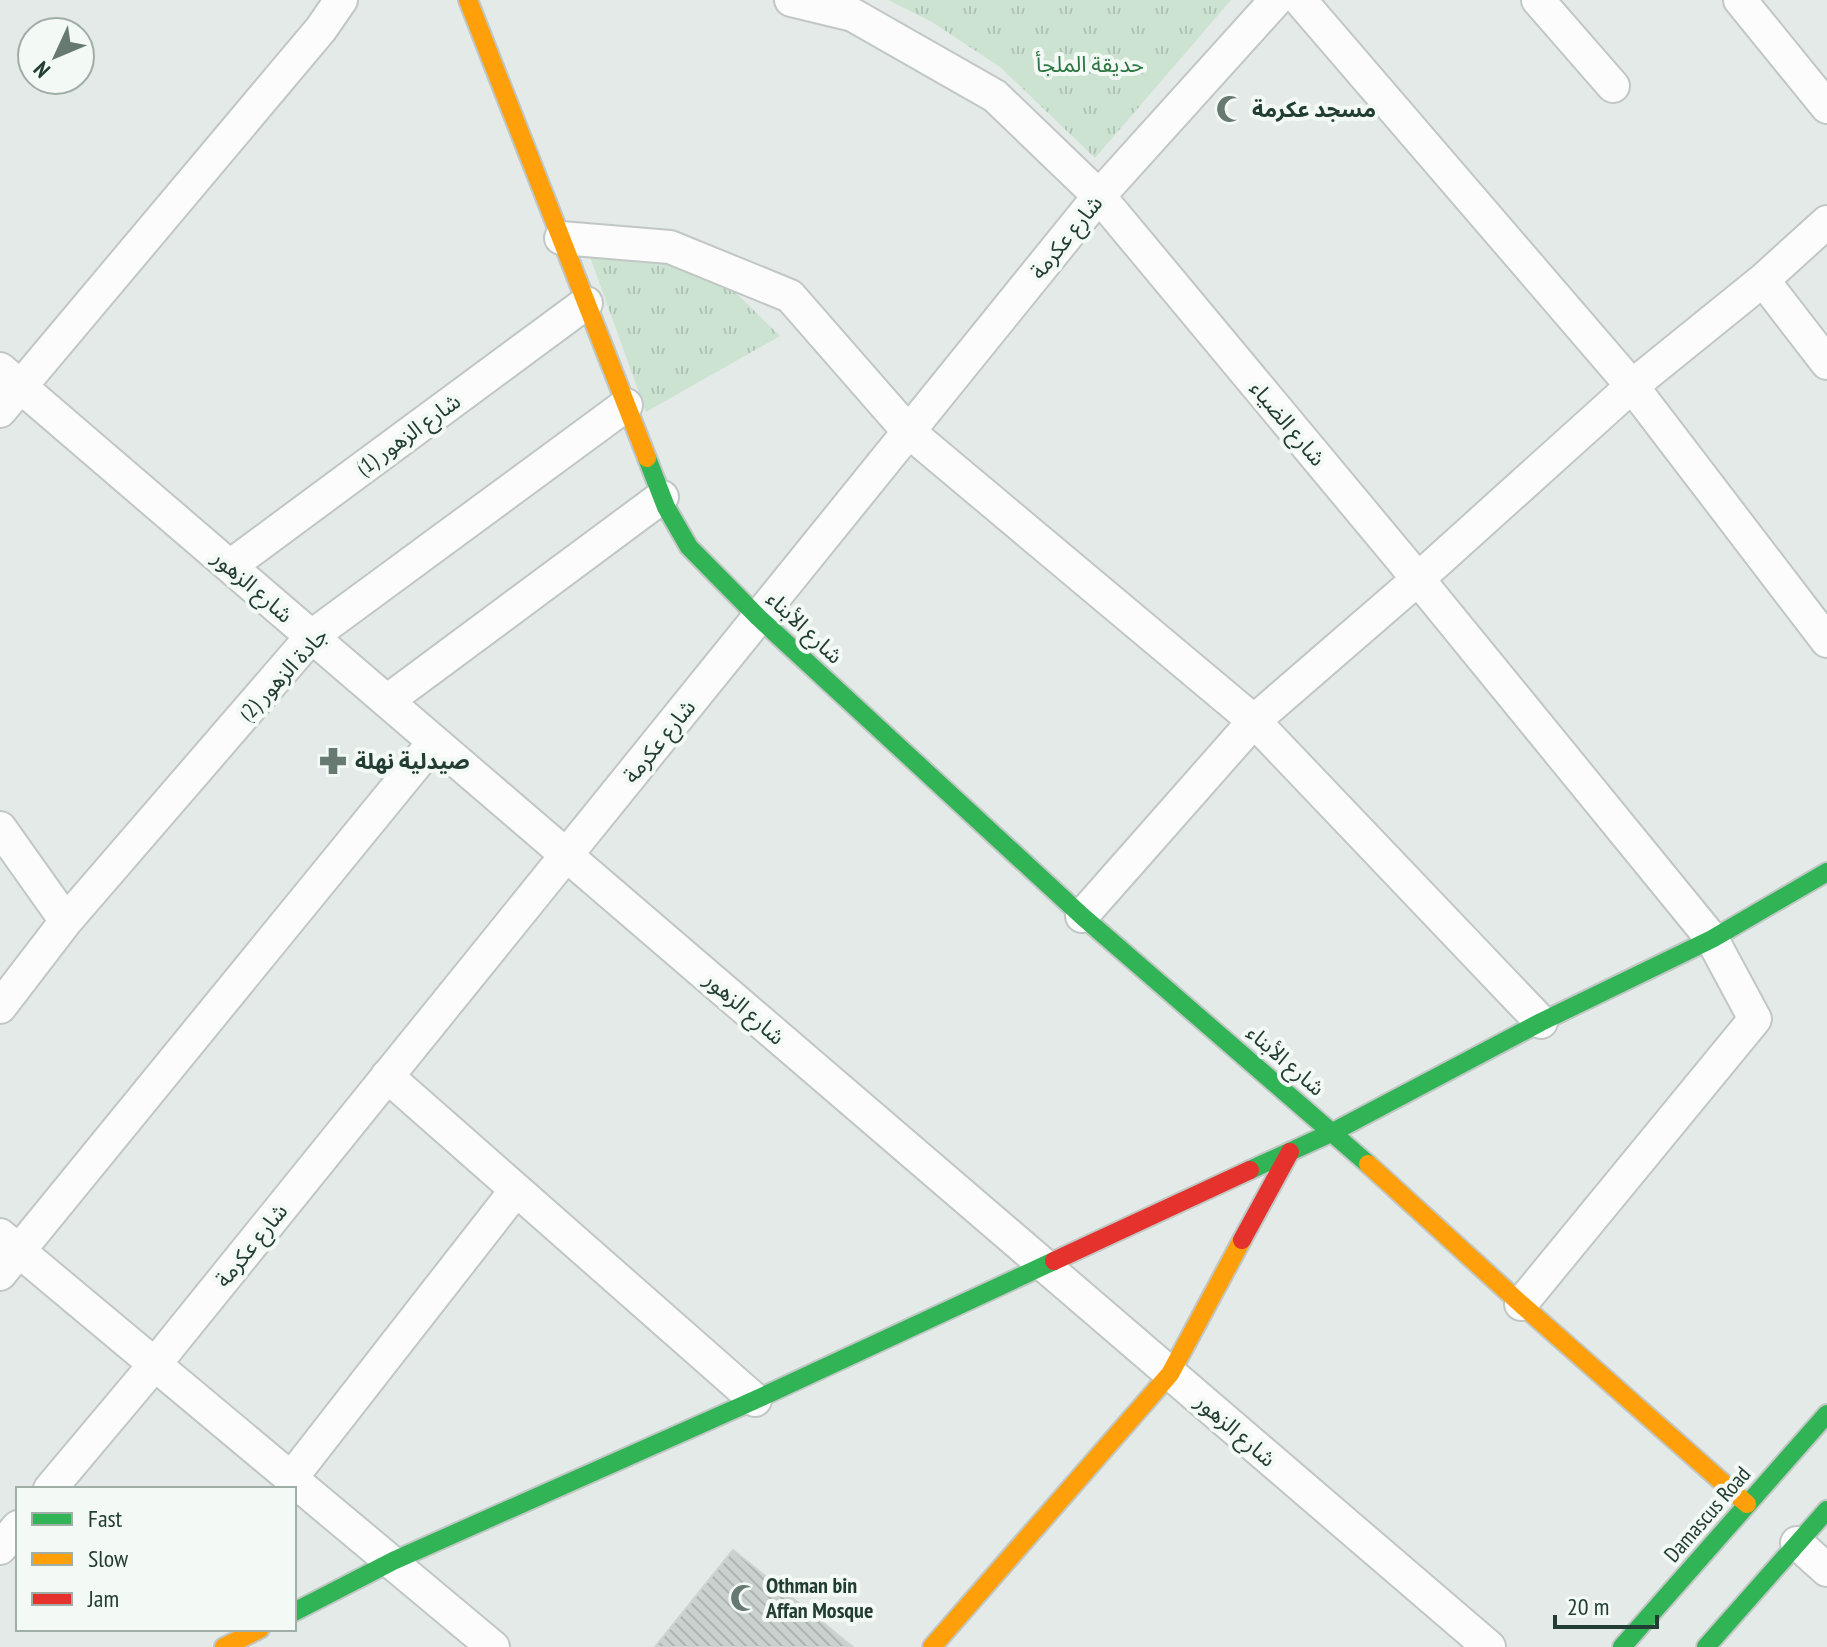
<svg xmlns="http://www.w3.org/2000/svg" width="1827" height="1647" viewBox="0 0 1827 1647" font-family="'PT Sans Narrow','Noto Sans Arabic',sans-serif">
  <style>
    .park { fill: url(#park-tufts) }
    .building { fill: url(#building-back-hatch); stroke: #cdd3d0; stroke-width: 2 }
    .lines { fill: none; stroke-linecap: round; stroke-linejoin: round }
    .street-casing { stroke: #c1c7c4; stroke-width: 36 }
    .fast-casing { stroke: #c0c7c4; stroke-width: 22 }
    .slow-casing { stroke: #c0c7c4; stroke-width: 22 }
    .jam-casing { stroke: #c0c7c4; stroke-width: 22 }
    .street { stroke: #fbfcfb; stroke-width: 32 }
    .fast { stroke: #30b455; stroke-width: 18 }
    .slow { stroke: #ff9f0a; stroke-width: 18 }
    .jam { stroke: #e5322d; stroke-width: 18 }
    .labels { text-anchor: middle; dominant-baseline: central; stroke-width: 8; stroke-linejoin: round; paint-order: stroke }
    .park-label { font-size: 22px; fill: #2c7540; stroke: #f3f9f5 }
    .poi-label { font-size: 22px; font-weight: bold; fill: #223d33; stroke: #f3f9f5; text-anchor: start }
    .street-label { font-size: 22px; fill: #223d33; stroke: #f3f9f5 }
  </style>
  <defs>
    <pattern id="park-tufts" width="24" height="20" patternUnits="userSpaceOnUse" patternTransform="scale(2)"><rect width="24" height="20" fill="#cde3d2"/><path d="M3 7l-1-3M5 7V3M7 7l1-3M15 17l-1-3M17 17v-4M19 17l1-3" fill="none" stroke="#b0c4b5"/></pattern>
    <pattern id="building-back-hatch" width="6" height="6" patternUnits="userSpaceOnUse" patternTransform="scale(2)"><rect width="6" height="6" fill="#cbd1ce"/><path d="M-1 5l2 2M0 0l6 6M5-1l2 2" fill="none" stroke="#aeb4b1"/></pattern>
  </defs>
  <rect width="100%" height="100%" fill="#e4eae7"/>
  <path class="park" d="M888 0H1231L1095 158 1000 67 932 22Z
    M590 257 668 263 733 290 780 336 646 412Z"/>
  <path class="building" d="M733 1550 853 1647H655Z"/>
  <g class="lines">
    <g class="street-casing">
      <path id="street" d="M791 0 853 15 995 96 1099 196 1418 579 1712 939 1755 1019 1521 1304
        M1300 0 1632 386 1827 641
        M1538 0 1613 86
        M1740 0 1827 107
        M561 238 670 247 790 296 908 431 1254 721 1541 1022
        M1763 280 1827 363
        M0 369 1489 1647
        M0 411 321 29 341 0
        M230 566 586 303
        M387 701 662 497
        M0 828 66 921
        M1082 916 1254 721 1418 579 1632 386 1763 280 1827 222
        M0 1007 66 921 312 636 626 405
        M387 1076 755 1400
        M0 1235 493 1647
        M0 1274 434 742
        M292 1477 516 1190
        M50 1489 155 1364 1099 196 1276 0
        M1797 1543 1827 1570
        M0 1548 18 1527"/>
    </g>
    <g class="fast-casing">
      <path id="fast" d="M647 458 666 507 689 547 758 617 1082 916 1368 1164
        M1250 1170 1333 1132 1541 1022 1712 939 1827 872
        M294 1612 393 1561 755 1400 1054 1261
        M1622 1647 1827 1414
        M1706 1647 1827 1510"/>
    </g>
    <g class="slow-casing">
      <path id="slow" d="M468 0 647 458
        M1368 1164 1521 1304 1747 1504
        M224 1647 260 1629
        M932 1647 1170 1374 1242 1240"/>
    </g>
    <g class="jam-casing">
      <path id="jam" d="M1242 1240 1290 1152
        M1054 1261 1250 1170"/>
    </g>
    <use href="#street" class="street"/>
    <use href="#fast" class="fast"/>
    <use href="#slow" class="slow"/>
    <use href="#jam" class="jam"/>
  </g>
  <defs>
    <g id="mosque-bare" transform="scale(2.16)"><path d="M3.5-4.9A6 6 0 1 0 3.5 4.9A5 5 0 1 1 3.5-4.9Z" fill="#667a72" stroke="#f3f9f5" stroke-width="2.5" paint-order="stroke"/></g>
    <g id="pharmacy-bare" transform="scale(2.16)"><path d="M-2-6h4v4h4v4h-4v4h-4v-4h-4v-4h4Z" fill="#667a72" stroke="#f3f9f5" stroke-width="2.5" paint-order="stroke"/></g>
  </defs>
  <g fill-rule="evenodd">
    <use href="#mosque-bare" x="1230" y="109"/>
    <use href="#pharmacy-bare" x="333" y="761"/>
    <use href="#mosque-bare" x="744" y="1598"/>
  </g>
  <g class="labels">
    <g class="park-label">
      <text x="1090" y="64">حديقة الملجأ</text>
    </g>
    <g class="poi-label">
      <text x="1252" y="109">مسجد عكرمة</text>
      <text x="355" y="761">صيدلية نهلة</text>
      <text x="766" y="1585">Othman bin<tspan x="766" dy="25">Affan Mosque</tspan></text>
    </g>
    <g class="street-label">
      <text transform="translate(1066 237) rotate(-51)">شارع عكرمة</text>
      <text transform="translate(1288 423) rotate(50)">شارع الضياء</text>
      <text transform="translate(408 434) rotate(-36)">شارع الزهور (1)</text>
      <text transform="translate(253 586) rotate(41)">شارع الزهور</text>
      <text transform="translate(805 627) rotate(43)">شارع الأبناء</text>
      <text transform="translate(283 674) rotate(-47)">جادة الزهور (2)</text>
      <text transform="translate(659 741) rotate(-51)">شارع عكرمة</text>
      <text transform="translate(745 1008) rotate(41)">شارع الزهور</text>
      <text transform="translate(1286 1060) rotate(41)">شارع الأبناء</text>
      <text transform="translate(251 1245) rotate(-51)">شارع عكرمة</text>
      <text transform="translate(1236 1430) rotate(41)">شارع الزهور</text>
      <text transform="translate(1707 1514) rotate(-49)">Damascus Road</text>
    </g>
  </g>
  <rect x="16" y="1487" width="280" height="144" fill="#f3f9f5" stroke="#9faea7" stroke-width="2"/>
  <rect x="32" y="1513" width="40" height="12" fill="#30b455" stroke="#9faea7" stroke-width="2"/>
  <text x="88" y="1527" font-size="24" fill="#223d33">Fast</text>
  <rect x="32" y="1553" width="40" height="12" fill="#ff9f0a" stroke="#9faea7" stroke-width="2"/>
  <text x="88" y="1567" font-size="24" fill="#223d33">Slow</text>
  <rect x="32" y="1593" width="40" height="12" fill="#e5322d" stroke="#9faea7" stroke-width="2"/>
  <text x="88" y="1607" font-size="24" fill="#223d33">Jam</text>
  <g transform="translate(56 56) rotate(226)"><circle r="38" fill="#f3f9f5" stroke="#9faea7" stroke-width="2"/>
  <path d="M0-6L14 30L0 20L-14 30Z" fill="#667a72"/>
  <text y="-12" font-size="22" font-weight="bold" text-anchor="middle" fill="#223d33">N</text>
  </g>
  <path d="M1555 1615v12h102v-12" fill="none" stroke="#223d33" stroke-width="4"/>
  <text x="1567" y="1615" font-size="24" fill="#223d33" stroke="#f3f9f5" stroke-width="6" paint-order="stroke">20 m</text>
</svg>
